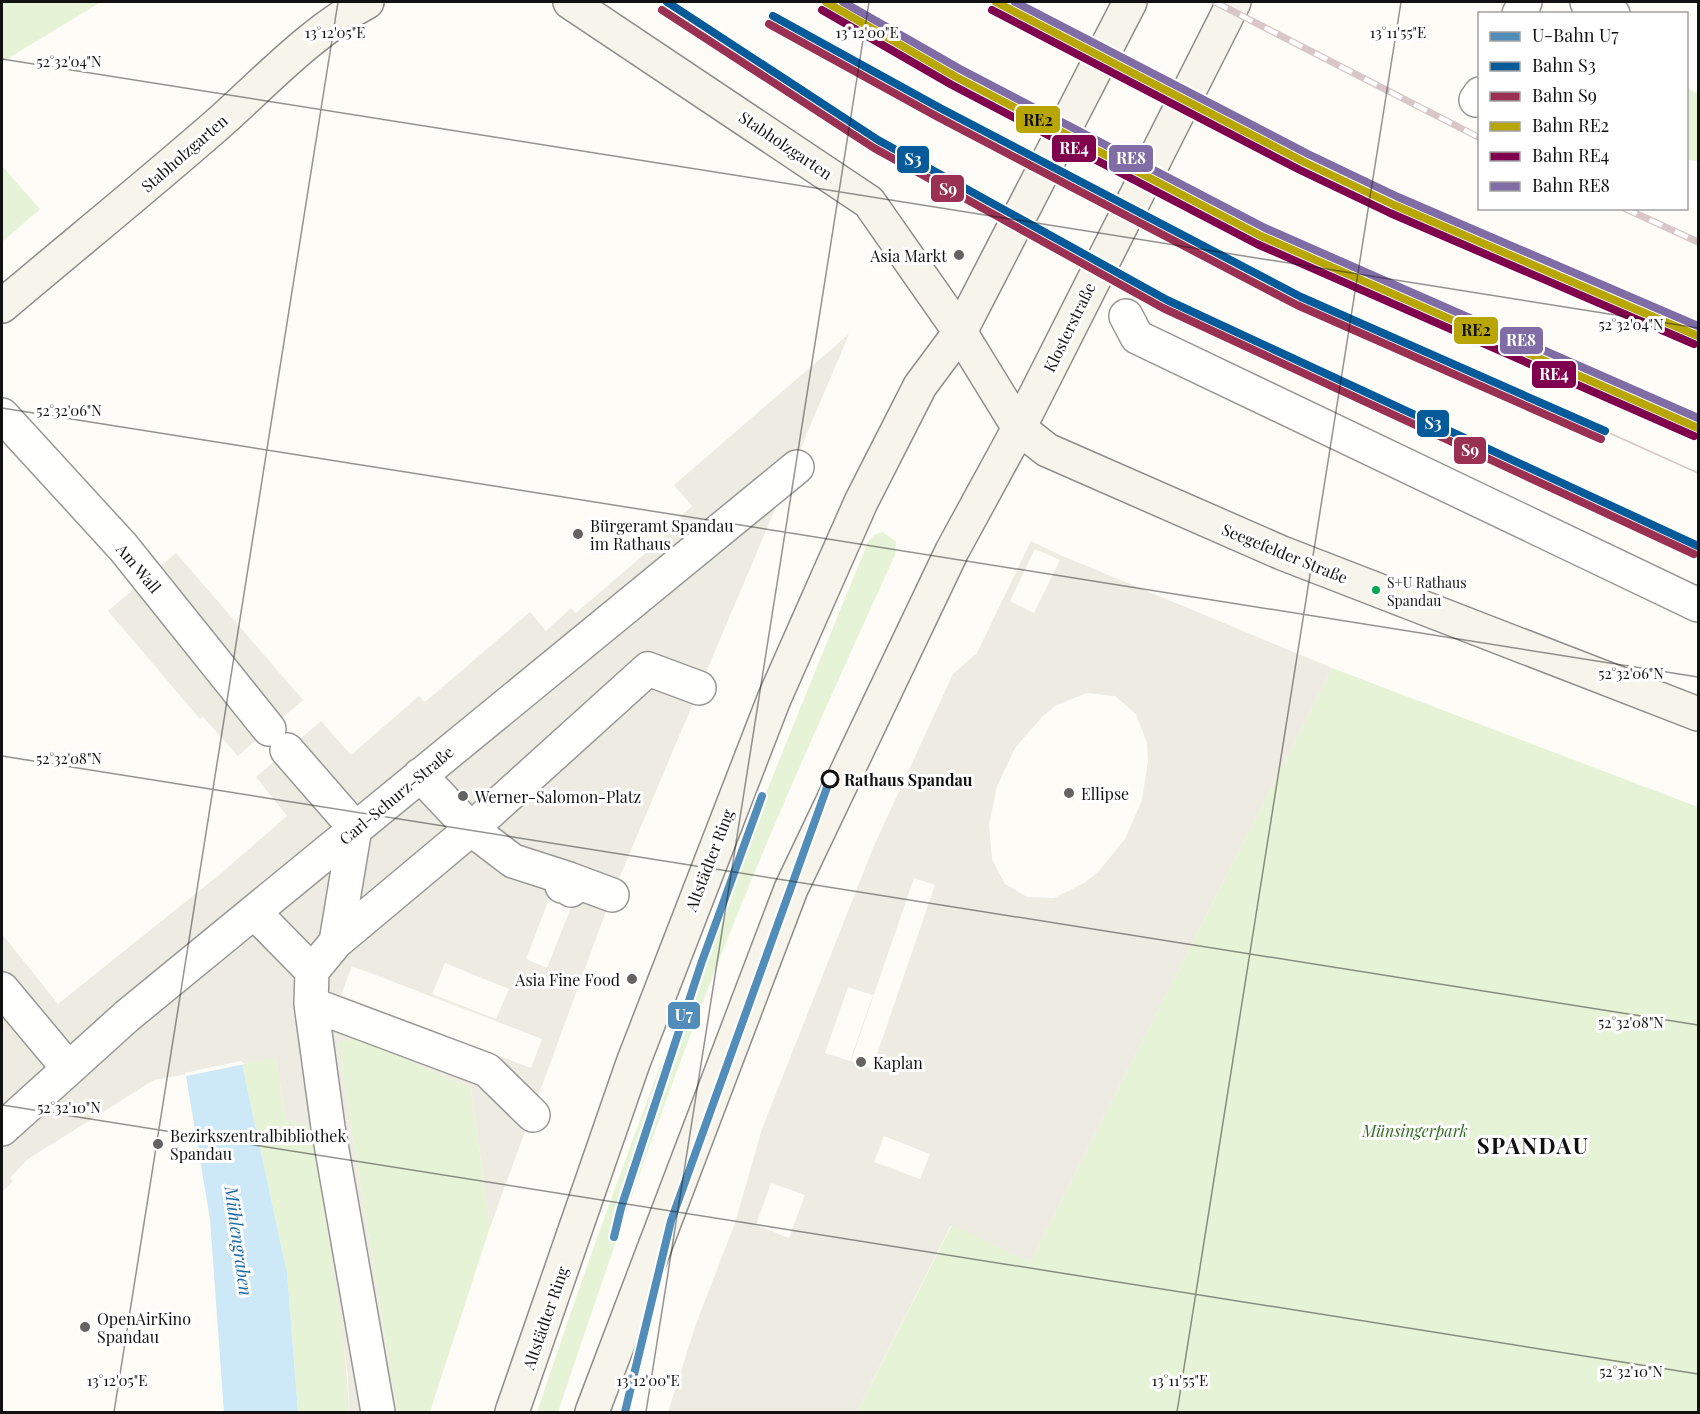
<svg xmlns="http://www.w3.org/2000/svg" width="1700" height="1414" viewBox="0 0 1700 1414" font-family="'Playfair Display',serif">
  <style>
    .green { fill: #e7f3d7 }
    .plaza { fill: #edebe2; fill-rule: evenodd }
    .water { fill: #cde8f7 }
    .pier { fill: #fdfcf7 }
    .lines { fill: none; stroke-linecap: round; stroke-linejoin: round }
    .street-casing { stroke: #979795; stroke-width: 36 }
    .secondary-casing { stroke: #8e8d8b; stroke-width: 36 }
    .street { stroke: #fffffe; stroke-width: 33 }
    .secondary { stroke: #f6f4eb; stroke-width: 33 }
    .tram { stroke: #d9c6c7; stroke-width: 1.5 }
    .rail-casing { stroke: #d9c6c7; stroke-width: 7 }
    .rail { stroke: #fff; stroke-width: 4.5; stroke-dasharray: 14; stroke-linecap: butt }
    .rail-1-casing { stroke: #fff; stroke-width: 12 }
    .rail-2-casing { stroke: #fff; stroke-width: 12 }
    .rail-3-casing { stroke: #fff; stroke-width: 12 }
    .rail-4-casing { stroke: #fff; stroke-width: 12 }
    .rail-5-casing { stroke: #fff; stroke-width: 12 }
    .rail-1 { stroke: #055a99; stroke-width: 8 }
    .rail-2 { stroke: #9a3052; stroke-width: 8 }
    .rail-3 { stroke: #b8a605; stroke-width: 8 }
    .rail-4 { stroke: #80004d; stroke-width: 8 }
    .rail-5 { stroke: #816da6; stroke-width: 8 }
    .metro-1-casing { stroke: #fff; stroke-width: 12 }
    .metro-1 { stroke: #528dba; stroke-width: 8 }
    .ticks { fill: none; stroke: #111; stroke-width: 1.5; stroke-opacity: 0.45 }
    .poi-dot { fill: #646362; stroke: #fff; stroke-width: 2 }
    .bus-dot { fill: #00a651; stroke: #fff; stroke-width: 2 }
    .stop-dot { fill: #fff; stroke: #111; stroke-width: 3 }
    .labels { text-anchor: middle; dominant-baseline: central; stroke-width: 6; stroke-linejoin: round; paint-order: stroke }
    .bus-label { font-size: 14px; fill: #111; stroke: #fff; text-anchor: start }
    .street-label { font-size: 16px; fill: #111; stroke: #fff }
    .poi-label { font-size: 16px; fill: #111; stroke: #fff; text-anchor: start }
    .stop-label { font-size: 16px; font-weight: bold; fill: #111; stroke: #fff; text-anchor: start }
    .park-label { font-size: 16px; font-style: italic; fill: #2f6b1f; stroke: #fff }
    .water-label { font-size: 18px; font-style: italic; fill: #1768a6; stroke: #fff }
    .district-label { font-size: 22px; font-weight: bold; letter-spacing: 1.5px; fill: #111; stroke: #fff }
    .ticks-label { font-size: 15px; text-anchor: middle; fill: #111; stroke: #fff; stroke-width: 6; stroke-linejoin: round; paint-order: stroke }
    .line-badge { stroke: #fff; stroke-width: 2 }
    .badge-label { font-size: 16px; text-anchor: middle; font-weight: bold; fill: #fff }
    .pale-badge-label { font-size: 16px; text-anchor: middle; font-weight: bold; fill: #111 }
  </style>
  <rect width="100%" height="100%" fill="#fdfcf7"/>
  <path class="green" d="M2 2H101L2 62Z
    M1686 88 1698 93V161L1687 160Z
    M2 166 40 209 2 242Z
    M882 532 896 541 895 555C843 669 791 783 744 898 675 1067 616 1240 558 1412H537C635 1118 750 829 868 542L874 535Z
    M1332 668 1698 807V1412H857L952 1225 1030 1262Z
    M357 1038 471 1088 490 1227 430 1412H397L337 1042Z
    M276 1057 286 1120 312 1126C326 1221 345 1317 349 1412H298L287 1273 242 1064Z"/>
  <path class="plaza" d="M849 334 612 895 490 1227 471 1088 357 1038 337 1042 397 1412H349L348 1376 336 1287 312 1126 286 1120 276 1058 154 1080 28 1159 10 1178 13 1181 2 1192V934L58 1004 219 875 287 816 256 777 321 721 351 755 419 696 425 702 530 612 546 631 571 608 576 613 670 532 667 528 692 506 674 485ZM555 884 577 892 547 968 526 959ZM445 963 509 989 496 1019 432 994ZM352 966 542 1039 531 1068 341 995Z
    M1031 541 1060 555 1332 668 1030 1262 951 1225 857 1412H668L696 1324 735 1223 762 1129 873 848 953 674 977 653ZM1035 549 1060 560 1034 613 1010 601ZM1087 693 1115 696 1136 714 1147 743 1148 761 1142 800 1125 839 1099 871 1084 883 1054 898 1027 897 1005 884 992 859 989 825 997 786 1015 748 1042 717 1056 705ZM914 878 935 885 872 1069 851 1061ZM848 987 873 995 850 1061 825 1053ZM884 1136 930 1154 920 1179 874 1162ZM771 1183 805 1195 789 1238 756 1225Z
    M176 553 303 700 238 756 203 717 200 719 108 611Z"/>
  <path class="water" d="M242 1064 287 1273 298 1412H224L210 1219 186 1076Z"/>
  <path class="pier" d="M241 1061 245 1064 186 1076 185 1073Z"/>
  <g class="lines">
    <g class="street-casing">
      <path id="street" d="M1587 2 1613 14
        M1519 14 1525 2
        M1476 100 1480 94
        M1126 316 1137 337 1698 605
        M2 415 123 547 269 729
        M287 750 355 828 336 942
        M420 775 471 829 513 861 569 879 562 886
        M571 890 569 879 612 895
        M254 912 312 971
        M2 989 68 1068
        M311 1004 487 1070 533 1115
        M2 1129 127 1016 797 467
        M378 1412 328 1127 311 1004 312 971 336 942 471 829 648 669 699 688"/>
    </g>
    <g class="secondary-casing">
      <path id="secondary" d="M570 2 869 202 960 332 1019 428 1047 450 1282 553 1698 714
        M2 306C74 245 147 186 219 123 265 82 312 31 367 2
        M512 1412 633 1063 774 699 861 502 920 386 960 332 1130 2
        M592 1412 791 889 952 551 1019 428 1234 2"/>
    </g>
    <use href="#street" class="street"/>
    <use href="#secondary" class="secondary"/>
    <path class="tram" d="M1605 431 1698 473"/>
    <g class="rail-casing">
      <path id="rail" d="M1215 2 1480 138
        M1624 208 1698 242"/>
    </g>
    <use href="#rail" class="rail"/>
    <g class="rail-1-casing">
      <path id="rail-1" d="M667 2 878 140 1167 300 1698 546
        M773 16 940 108 1301 297 1605 431"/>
    </g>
    <g class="rail-2-casing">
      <path id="rail-2" d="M662 10 874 148 1163 308 1694 554
        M769 24 936 116 1297 305 1601 439"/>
    </g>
    <g class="rail-3-casing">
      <path id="rail-3" d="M826 2 956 77 1261 236 1698 428
        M996 2 1304 162 1394 205 1698 336"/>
    </g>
    <g class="rail-4-casing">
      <path id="rail-4" d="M822 10 952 85 1257 244 1694 436
        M992 10 1300 170 1390 213 1694 344"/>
    </g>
    <g class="rail-5-casing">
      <path id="rail-5" d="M843 2 960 69 1265 228 1698 418
        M1015 2 1308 154 1398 197 1698 326"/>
    </g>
    <use href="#rail-1" class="rail-1"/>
    <use href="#rail-2" class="rail-2"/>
    <use href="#rail-3" class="rail-3"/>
    <use href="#rail-4" class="rail-4"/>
    <use href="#rail-5" class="rail-5"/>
    <g class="metro-1-casing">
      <path id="metro-1" d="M614 1237 621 1208 701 964 762 796
        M625 1412 671 1221 830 779"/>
    </g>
    <use href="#metro-1" class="metro-1"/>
  </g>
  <path class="ticks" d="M2 59 1698 328M2 408 1698 677M2 756 1698 1025M2 1105 1698 1374M114 1412 338 2M646 1412 869 2M1177 1412 1401 2"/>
  <g class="poi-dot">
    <circle cx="959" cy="255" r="6"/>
    <circle cx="578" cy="534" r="6"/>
    <circle cx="1069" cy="793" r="6"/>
    <circle cx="463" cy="796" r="6"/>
    <circle cx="632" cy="979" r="6"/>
    <circle cx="861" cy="1062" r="6"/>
    <circle cx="158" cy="1144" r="6"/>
    <circle cx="85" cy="1327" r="6"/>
  </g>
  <circle class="bus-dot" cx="1376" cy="590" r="5"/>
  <circle class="stop-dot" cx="830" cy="779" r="8"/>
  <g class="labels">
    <g class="bus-label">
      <text x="1387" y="582">S+U Rathaus<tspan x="1387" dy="18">Spandau</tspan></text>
    </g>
    <g class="street-label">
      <text transform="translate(786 145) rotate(34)">Stabholzgarten</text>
      <text transform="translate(184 153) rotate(-41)">Stabholzgarten</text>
      <text transform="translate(1069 327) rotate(-64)">Klosterstraße</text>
      <text transform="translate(1285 553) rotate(22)">Seegefelder Straße</text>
      <text transform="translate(139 568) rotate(50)">Am Wall</text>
      <text transform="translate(396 795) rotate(-40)">Carl-Schurz-Straße</text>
      <text transform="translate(709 860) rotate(-69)">Altstädter Ring</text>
      <text transform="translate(545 1318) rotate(-71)">Altstädter Ring</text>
    </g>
    <g class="poi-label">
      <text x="947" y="255" text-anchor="end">Asia Markt</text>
      <text x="590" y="525">Bürgeramt Spandau<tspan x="590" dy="18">im Rathaus</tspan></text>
      <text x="1081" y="793">Ellipse</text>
      <text x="475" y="796">Werner-Salomon-Platz</text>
      <text x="620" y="979" text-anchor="end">Asia Fine Food</text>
      <text x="873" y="1062">Kaplan</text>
      <text x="170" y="1135">Bezirkszentralbibliothek<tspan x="170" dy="18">Spandau</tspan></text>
      <text x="97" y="1318">OpenAirKino<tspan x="97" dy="18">Spandau</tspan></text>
    </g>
    <g class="stop-label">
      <text x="844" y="779">Rathaus Spandau</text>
    </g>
    <g class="park-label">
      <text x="1415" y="1130">Münsingerpark</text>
    </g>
    <g class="water-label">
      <text transform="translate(239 1241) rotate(82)">Mühlengraben</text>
    </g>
    <g class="district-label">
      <text x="1533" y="1145">SPANDAU</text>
    </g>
  </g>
  <g class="ticks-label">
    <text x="335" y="38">13°12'05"E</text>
    <text x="867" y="38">13°12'00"E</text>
    <text x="1398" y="38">13°11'55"E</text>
    <text x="69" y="67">52°32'04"N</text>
    <text x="1631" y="330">52°32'04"N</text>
    <text x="69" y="416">52°32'06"N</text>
    <text x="1631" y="679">52°32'06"N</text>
    <text x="69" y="764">52°32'08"N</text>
    <text x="1631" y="1028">52°32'08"N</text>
    <text x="69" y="1113">52°32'10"N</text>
    <text x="1631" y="1377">52°32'10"N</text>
    <text x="117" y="1386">13°12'05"E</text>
    <text x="648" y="1386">13°12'00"E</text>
    <text x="1180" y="1386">13°11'55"E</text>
  </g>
  <g class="line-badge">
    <rect x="1015" y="105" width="46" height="29" rx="6" fill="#b8a605"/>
    <rect x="1051" y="134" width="46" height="29" rx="6" fill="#80004d"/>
    <rect x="1108" y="144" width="46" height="29" rx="6" fill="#816da6"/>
    <rect x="896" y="145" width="34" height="29" rx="6" fill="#055a99"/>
    <rect x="930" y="174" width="35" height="29" rx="6" fill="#9a3052"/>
    <rect x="1453" y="316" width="46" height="29" rx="6" fill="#b8a605"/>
    <rect x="1499" y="326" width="45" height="29" rx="6" fill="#816da6"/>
    <rect x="1531" y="360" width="46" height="29" rx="6" fill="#80004d"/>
    <rect x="1416" y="409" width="34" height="29" rx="6" fill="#055a99"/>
    <rect x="1453" y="436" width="34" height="29" rx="6" fill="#9a3052"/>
    <rect x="667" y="1001" width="34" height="29" rx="6" fill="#528dba"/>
  </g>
  <g class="badge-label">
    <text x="1074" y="154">RE4</text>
    <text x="1131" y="164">RE8</text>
    <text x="913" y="165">S3</text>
    <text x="948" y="195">S9</text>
    <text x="1521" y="346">RE8</text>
    <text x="1554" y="380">RE4</text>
    <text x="1433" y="429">S3</text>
    <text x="1470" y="456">S9</text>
    <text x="684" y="1021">U7</text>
  </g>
  <g class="pale-badge-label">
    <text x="1038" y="126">RE2</text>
    <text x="1476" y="336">RE2</text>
  </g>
  <rect width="1700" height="1414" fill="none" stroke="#111111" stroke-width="6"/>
  <rect x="1478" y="12" width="210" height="198" fill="#ffffff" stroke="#a0a0a0" stroke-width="1.5"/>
  <rect x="1490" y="32" width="30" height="9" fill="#528dba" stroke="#a0a0a0" stroke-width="1.5"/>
  <text x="1532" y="42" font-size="18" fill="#111111">U-Bahn U7</text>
  <rect x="1490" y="62" width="30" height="9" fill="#055a99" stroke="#a0a0a0" stroke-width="1.5"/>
  <text x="1532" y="72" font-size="18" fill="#111111">Bahn S3</text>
  <rect x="1490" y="92" width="30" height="9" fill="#9a3052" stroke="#a0a0a0" stroke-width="1.5"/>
  <text x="1532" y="102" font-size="18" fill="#111111">Bahn S9</text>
  <rect x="1490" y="122" width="30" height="9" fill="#b8a605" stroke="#a0a0a0" stroke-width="1.5"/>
  <text x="1532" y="132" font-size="18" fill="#111111">Bahn RE2</text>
  <rect x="1490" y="152" width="30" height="9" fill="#80004d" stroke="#a0a0a0" stroke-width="1.5"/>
  <text x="1532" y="162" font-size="18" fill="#111111">Bahn RE4</text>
  <rect x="1490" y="182" width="30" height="9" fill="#816da6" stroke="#a0a0a0" stroke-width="1.5"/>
  <text x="1532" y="192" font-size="18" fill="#111111">Bahn RE8</text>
</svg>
